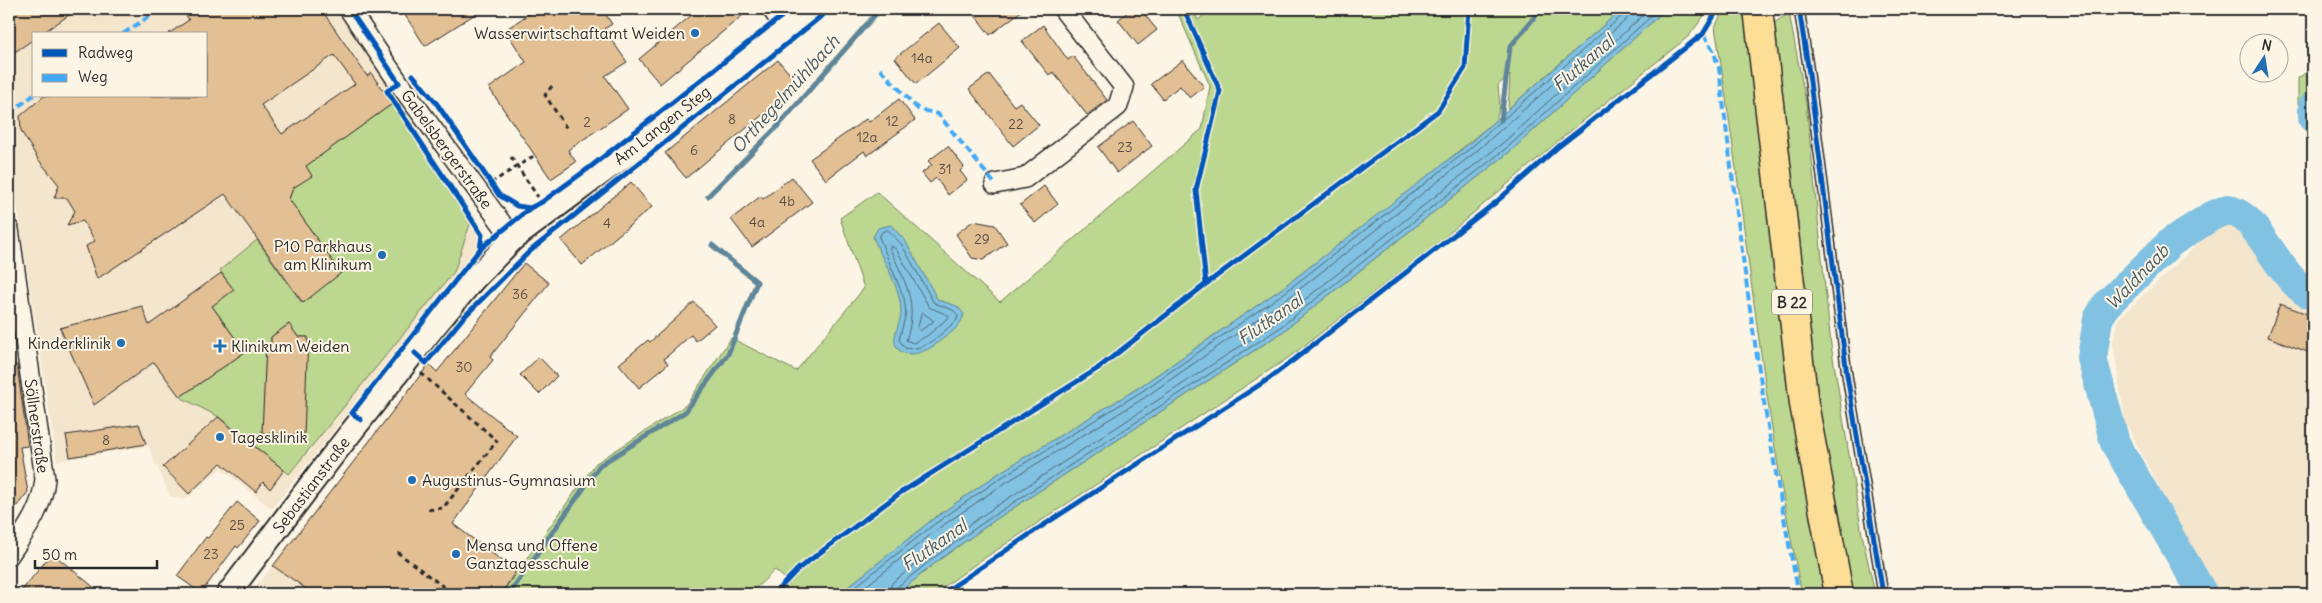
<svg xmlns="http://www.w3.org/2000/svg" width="2322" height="603" viewBox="0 0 2322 603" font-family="Delius,sans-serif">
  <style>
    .built { fill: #f4e5cd; fill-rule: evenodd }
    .green { fill: #bcd78f; stroke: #74815d; fill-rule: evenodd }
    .water { fill: #81c1e1; stroke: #5f8598 }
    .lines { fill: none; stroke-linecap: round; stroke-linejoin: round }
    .shore { stroke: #4d6774; stroke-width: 1 }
    .stream { stroke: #5f8598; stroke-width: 5 }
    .river { stroke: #81c1e1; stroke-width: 30 }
    .building { fill: #e3bf94; stroke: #2b2b2b; fill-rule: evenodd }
    .service-casing { stroke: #2b2b2b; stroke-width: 12 }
    .minor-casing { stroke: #2b2b2b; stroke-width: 22 }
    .tertiary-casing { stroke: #2b2b2b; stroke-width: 26 }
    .primary-casing { stroke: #2b2b2b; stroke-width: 31 }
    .path { stroke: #2b2b2b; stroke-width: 3; stroke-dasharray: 5 4; stroke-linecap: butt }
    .service { stroke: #fcf5e5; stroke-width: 9 }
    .minor { stroke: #fcf5e5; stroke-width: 19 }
    .tertiary { stroke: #fcf5e5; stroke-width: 22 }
    .primary { stroke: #fcde96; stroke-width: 28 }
    .quiet { stroke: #3fa9f5; stroke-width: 4; stroke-dasharray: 8 4; stroke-linecap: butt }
    .cycleway-casing { stroke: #fcf5e5; stroke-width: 8 }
    .cycleway { stroke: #0057b8; stroke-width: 5 }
    .poi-dot { fill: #1f6fb2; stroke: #fcf5e5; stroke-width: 2 }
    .labels { text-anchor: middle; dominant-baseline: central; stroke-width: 4; stroke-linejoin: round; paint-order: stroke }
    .number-label { font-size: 14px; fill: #595045 }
    .shield { fill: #fcf5e5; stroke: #6a6863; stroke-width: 1 }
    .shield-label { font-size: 15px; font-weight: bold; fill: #2b2b2b }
    .poi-label { font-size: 16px; fill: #2b2b2b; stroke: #fcf5e5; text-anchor: start }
    .street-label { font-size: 16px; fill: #2b2b2b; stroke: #fcf5e5 }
    .water-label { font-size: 18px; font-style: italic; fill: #455862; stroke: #fcf5e5 }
  </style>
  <rect width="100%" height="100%" fill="#fcf5e5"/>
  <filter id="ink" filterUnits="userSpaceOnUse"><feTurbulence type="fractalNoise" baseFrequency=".02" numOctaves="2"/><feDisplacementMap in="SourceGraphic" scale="10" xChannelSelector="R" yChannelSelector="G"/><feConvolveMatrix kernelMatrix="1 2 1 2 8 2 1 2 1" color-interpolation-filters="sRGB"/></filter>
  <g filter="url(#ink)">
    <path class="built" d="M9 9H338L481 225 480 245 272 509 221 468 185 500 170 496 148 446 57 461 9 153ZM34 34H206V96H34Z
      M2222 221 2231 222 2280 281 2300 301 2313 307V567L2302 594H2215L2125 422 2113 343 2117 320Z
      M273 566 314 594H266L256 586Z"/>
    <path class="green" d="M1176 9H1193L1198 20 1211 9H1622L1508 109 1510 75 1498 85 1500 106 1496 120 1420 183 1281 289 1138 388 999 473 933 519 839 594H780L790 583 775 570 750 594H501L596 463 686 405 731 338 796 371 864 288 840 218 877 192 1000 302 1202 129 1210 86Z
      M1666 9H1709L1689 36 1568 133 1433 247 1288 358 977 563 934 594H897L939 560 995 520 1281 333 1512 150Z
      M1724 9H1738L1740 15H1744C1775 208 1782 404 1826 594H1802C1762 407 1746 216 1715 27Z
      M1789 13 1806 103 1831 345 1862 534 1875 594H1852L1821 434 1771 25Z
      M2313 68V105L2298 104V78Z
      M392 104 471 221 454 272 289 474 219 417 180 397 245 352 212 306 233 290 220 270 257 240 302 303 341 273 289 199 293 188 306 166ZM289 324 298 337H308L263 433 266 347 271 346V337Z"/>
    <path class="water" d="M1622 9H1666L1512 150 1281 333 995 520 939 560 897 594H839L933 519 999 473 1138 388 1281 289 1465 147Z
      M891 225 906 242 938 300 957 306 964 314C961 328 947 335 936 344 926 352 908 359 898 349 889 339 901 324 901 312 901 287 882 260 873 237L878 228Z"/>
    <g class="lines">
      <path class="shore" d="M888 230 902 245 934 303 953 310 958 315 957 320C943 332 925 352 905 348L899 340 906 313 904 298 879 237 882 232Z
        M891 246 896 249 929 307 950 316 927 336 913 343 906 340C919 303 905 282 890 249Z
        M922 312 934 321 920 331 918 328Z
        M846 594 936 523 1002 477 1141 392 1284 293 1468 150 1623 15 1625 9
        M856 594 939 528 1005 483 1144 398 1288 298 1472 155 1627 19 1631 9
        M888 594 892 583 932 551 989 511 1274 324 1505 141 1650 9
        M894 594 896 588 936 556 993 516 1278 329 1509 146 1659 9"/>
      <path class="stream" d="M1501 120 1510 47 1541 9
        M708 196 779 125 880 9
        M509 594 600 465 685 412 728 354 757 282 712 245"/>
      <path class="river" d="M2313 106V118
        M2203 594 2115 443 2092 358 2098 319 2107 304 2171 242 2212 216 2228 209C2235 212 2243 215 2248 221 2268 241 2287 285 2313 296"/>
    </g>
    <path class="building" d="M9 9H78L41 34H34V39L9 56Z
      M182 9H321L367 76 371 73 392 104 306 166 312 176 293 188 289 199 341 273 303 303 225 194 97 279 86 246 95 241 83 221 67 225 75 211 67 198H54L59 185 38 159 21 131 20 116 44 96H206V34H168L189 20ZM334 55 355 84 282 134 261 105Z
      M401 9H483L425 46Z
      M536 9H602L612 24 604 29 627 62 605 76 628 109 568 150 576 162 551 179 489 88 526 62 505 30Z
      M699 9H750L660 84 639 59Z
      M970 9H1024L990 35Z
      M1131 9H1140L1157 30 1138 45 1118 20Z
      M939 23 960 48 916 84 895 58Z
      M1043 25 1068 60 1073 56 1107 100 1087 115 1053 72 1049 75 1022 41Z
      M778 60 799 85 686 178 665 153Z
      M1183 60 1204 87 1190 98 1180 86 1163 99 1151 84Z
      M989 74 1014 106 1020 102 1039 125 1013 146 969 89Z
      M899 99 915 120 867 156 864 151 826 180 810 159 866 119 869 122Z
      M1133 121 1152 146 1117 173 1098 147Z
      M948 146 964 167 960 171 967 180 948 195 936 178 930 183 922 173 932 165 928 161Z
      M792 177 812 202 752 247 731 219 761 196 763 199Z
      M631 182 652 207 582 265 561 240Z
      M1044 186 1058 204 1035 223 1020 205Z
      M973 221 995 225 1007 243 983 260 972 258 956 234Z
      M524 263 549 283 490 357 493 360 465 394 517 436 453 524 516 571 501 594H314L273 566 429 364 437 372Z
      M221 273 234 290 212 306 245 352 180 397 154 362 94 405 60 328 142 306 149 325Z
      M694 302 715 325 696 341 691 335 664 359 668 364 639 388 619 364 648 340 650 342Z
      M2280 304 2313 316V354L2268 337Z
      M289 324 298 337H308L304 435 262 433 266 346H271V337Z
      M539 357 557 376 539 394 520 375Z
      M9 365H17L28 446 20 447 28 492 9 516Z
      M218 417 284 470 270 489 263 482 256 492 221 463 189 494 163 467Z
      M139 424 146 444 70 457 66 435Z
      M237 502 260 521 238 548 236 546 201 593 177 576 206 537 208 538Z
      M52 553 102 594H19Z"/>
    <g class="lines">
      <g class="service-casing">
        <path id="service" d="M1799 9 1808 66 1847 375 1883 594"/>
      </g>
      <g class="minor-casing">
        <path id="minor" d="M349 9 399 83 513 239
          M772 9 785 28
          M995 184 1025 178 1118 106 1124 87 1063 9
          M9 229 45 479C42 510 26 530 9 555"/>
      </g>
      <g class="tertiary-casing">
        <path id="tertiary" d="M228 594 330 459 434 327 474 279 513 239 635 148 810 9"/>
      </g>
      <g class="primary-casing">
        <path id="primary" d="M1758 9 1804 404 1839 594"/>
      </g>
      <path class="path" d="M552 86 545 95 567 129
        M511 157 538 197
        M491 183 535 155
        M421 373 497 441 443 508 426 510
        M397 552 453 594"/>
      <use href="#service" class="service"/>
      <use href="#minor" class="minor"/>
      <use href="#tertiary" class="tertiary"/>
      <use href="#primary" class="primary"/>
      <path class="quiet" d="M123 34 160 9
        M1703 34 1713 50 1719 68C1740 244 1763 421 1799 594
        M880 69 918 109 938 114 995 184
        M9 113 34 95"/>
      <g class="cycleway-casing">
        <path id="cycleway" d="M349 9 399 83 387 91 482 235 480 249 352 413 361 420
          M1184 9 1220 91 1196 190 1206 284
          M1799 9 1808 66 1847 375 1883 594
          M413 75 437 104 499 195 517 206 530 208 542 202 589 168 791 9
          M480 249 530 208
          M415 353 426 363 462 319 529 252 830 9
          M774 594 798 569 900 493 1097 369 1206 284 1438 111 1465 68 1469 9
          M942 594 1036 530 1267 380 1295 359 1495 203 1558 147 1703 34 1718 9"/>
      </g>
      <use href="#cycleway" class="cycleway"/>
    </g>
  </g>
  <g class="poi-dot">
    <circle cx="695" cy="33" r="5"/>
    <circle cx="382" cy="255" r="5"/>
    <circle cx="121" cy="343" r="5"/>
    <path d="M217.5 338.5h5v5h5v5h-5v5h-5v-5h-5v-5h5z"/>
    <circle cx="220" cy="437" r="5"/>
    <circle cx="412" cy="480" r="5"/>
    <circle cx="456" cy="554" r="5"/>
  </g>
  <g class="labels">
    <g class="number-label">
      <text x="922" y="58">14a</text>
      <text x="732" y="119">8</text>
      <text x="892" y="121">12</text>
      <text x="587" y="122">2</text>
      <text x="1016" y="124">22</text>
      <text x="867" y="137">12a</text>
      <text x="1125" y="147">23</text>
      <text x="694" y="150">6</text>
      <text x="945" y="169">31</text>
      <text x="787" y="201">4b</text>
      <text x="757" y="222">4a</text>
      <text x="607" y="223">4</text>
      <text x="982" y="239">29</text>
      <text x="520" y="294">36</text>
      <text x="464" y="367">30</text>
      <text x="106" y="440">8</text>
      <text x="237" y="525">25</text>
      <text x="211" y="554">23</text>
    </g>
    <rect class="shield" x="1772" y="289.5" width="40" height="25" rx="4"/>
    <g class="shield-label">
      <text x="1792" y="302">B 22</text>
    </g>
    <g class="poi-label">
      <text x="685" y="33" text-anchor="end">Wasserwirtschaftamt Weiden</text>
      <text x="372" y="246" text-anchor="end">P10 Parkhaus<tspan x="372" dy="18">am Klinikum</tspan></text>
      <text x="111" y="343" text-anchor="end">Kinderklinik</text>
      <text x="231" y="346">Klinikum Weiden</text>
      <text x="230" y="437">Tagesklinik</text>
      <text x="422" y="480">Augustinus-Gymnasium</text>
      <text x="466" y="545">Mensa und Offene<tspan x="466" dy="18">Ganztagesschule</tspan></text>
    </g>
    <g class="street-label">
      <text transform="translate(662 125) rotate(-38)">Am Langen Steg</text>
      <text transform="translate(447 149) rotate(54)">Gabelsbergerstraße</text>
      <text transform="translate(37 426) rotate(82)">Söllnerstraße</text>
      <text transform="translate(311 485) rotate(-53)">Sebastianstraße</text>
    </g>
    <g class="water-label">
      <text transform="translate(1583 63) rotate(-41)">Flutkanal</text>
      <text transform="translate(785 94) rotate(-48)">Orthegelmühlbach</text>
      <text transform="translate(2137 277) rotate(-46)">Waldnaab</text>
      <text transform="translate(1270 319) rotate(-35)">Flutkanal</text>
      <text transform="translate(934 545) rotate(-35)">Flutkanal</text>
    </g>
  </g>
  <rect width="2322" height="603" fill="none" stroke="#fcf5e5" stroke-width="30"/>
  <rect x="15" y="15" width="2292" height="573" fill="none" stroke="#2b2b2b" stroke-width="2" filter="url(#ink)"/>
  <rect x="32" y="32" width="175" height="65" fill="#fcf5e5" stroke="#a8a49b"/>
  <rect x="42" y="49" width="25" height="8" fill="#0057b8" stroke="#a8a49b"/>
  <text x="78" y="58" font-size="15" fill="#2b2b2b">Radweg</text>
  <rect x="42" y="74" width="25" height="8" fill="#3fa9f5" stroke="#a8a49b"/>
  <text x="78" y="82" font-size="15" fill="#2b2b2b">Weg</text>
  <g transform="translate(2264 58) rotate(12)"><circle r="24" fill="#fcf5e5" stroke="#a8a49b"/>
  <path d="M0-4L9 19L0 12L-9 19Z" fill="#1f6fb2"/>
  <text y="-8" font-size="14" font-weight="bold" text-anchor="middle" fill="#2b2b2b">N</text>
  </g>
  <path d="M35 560v8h122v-8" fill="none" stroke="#2b2b2b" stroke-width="2.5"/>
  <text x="42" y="560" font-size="15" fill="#2b2b2b" stroke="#fcf5e5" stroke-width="4" paint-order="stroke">50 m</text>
</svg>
